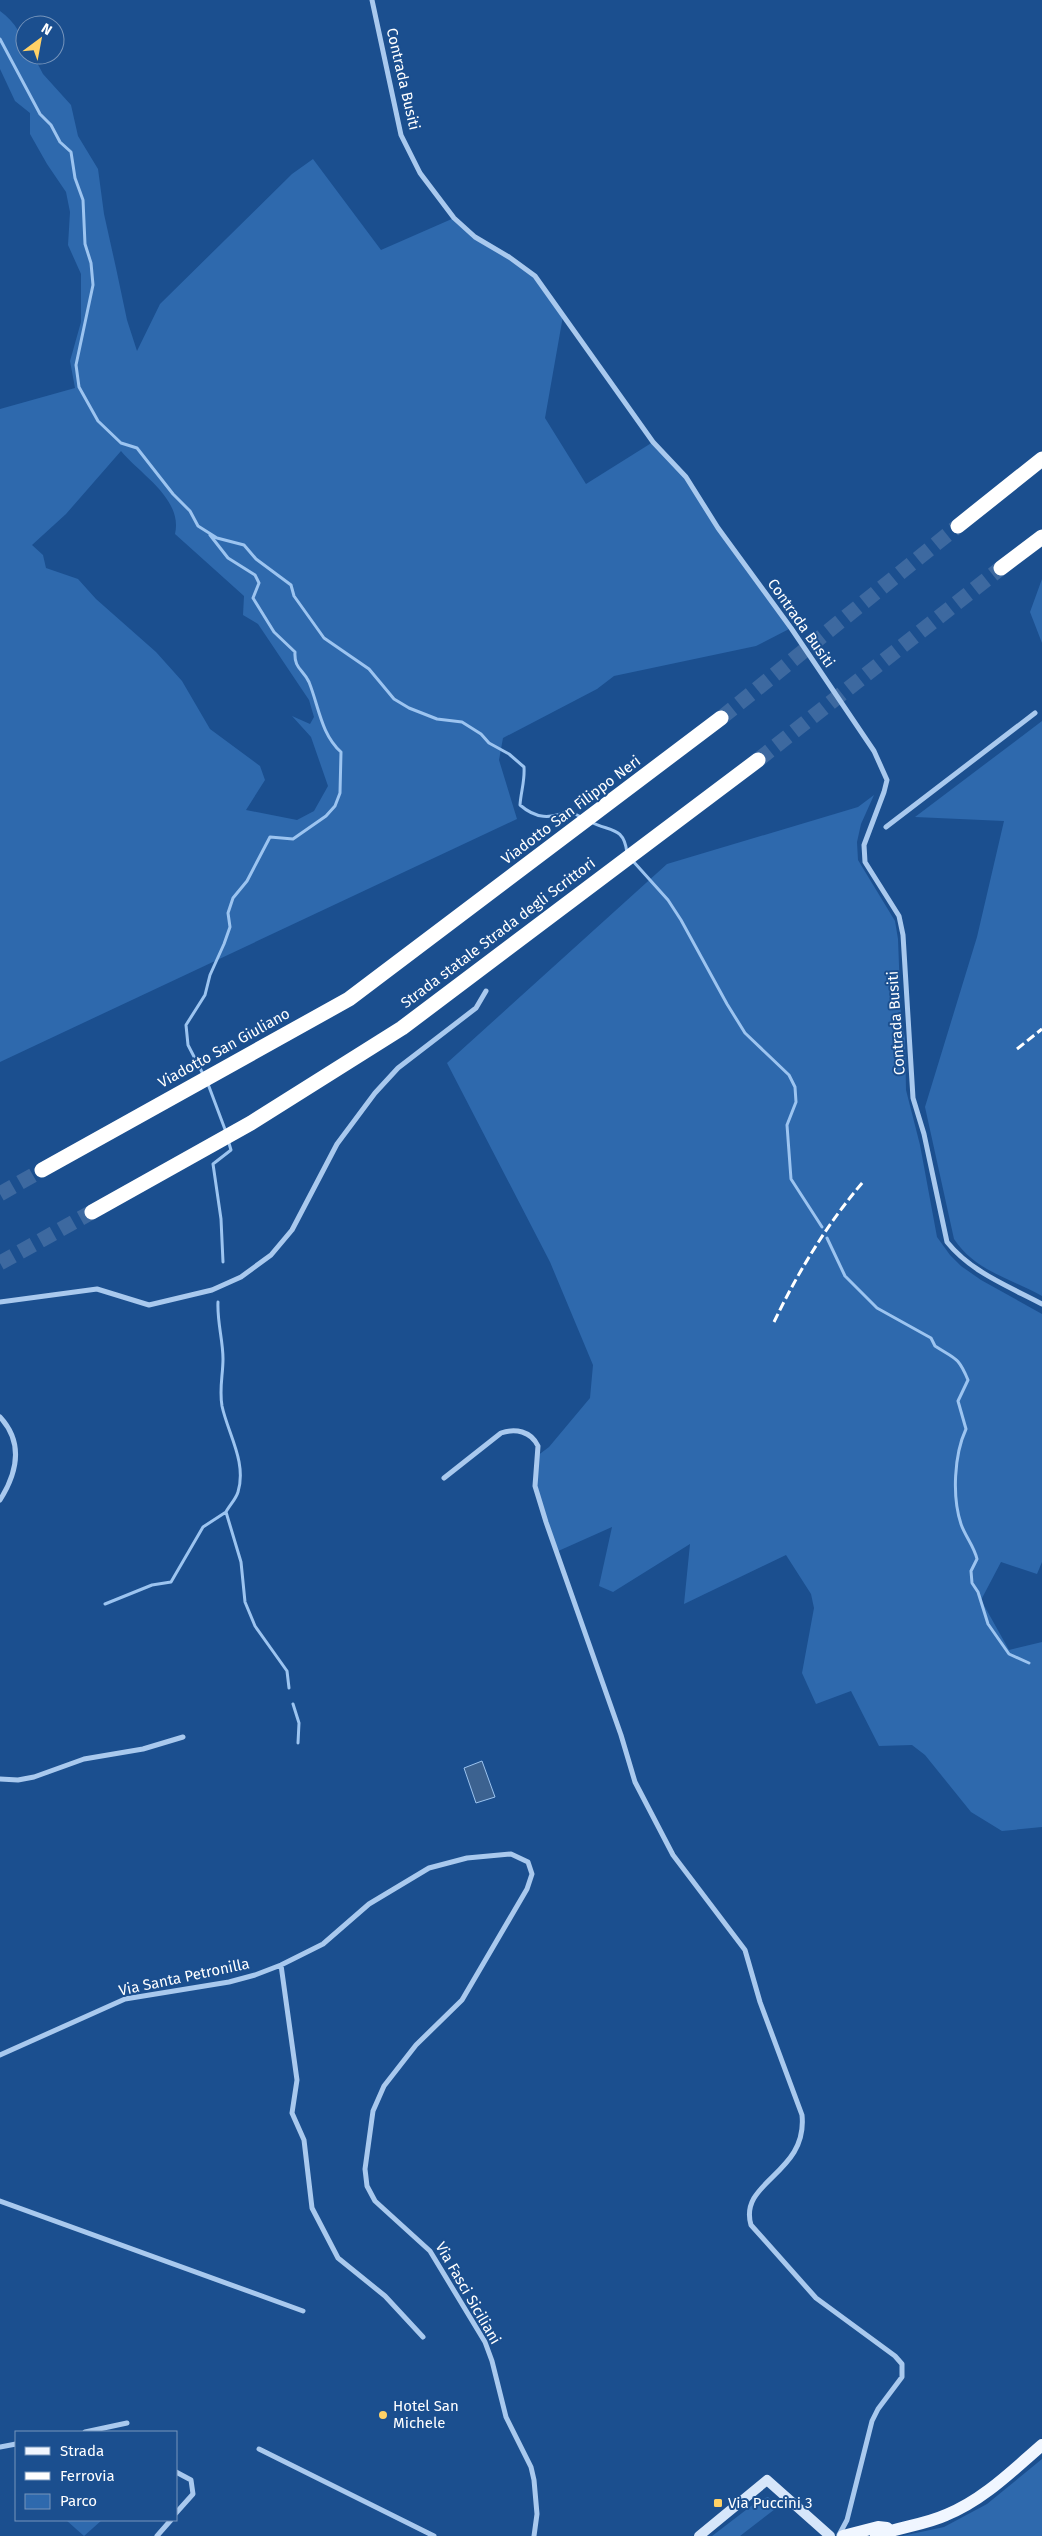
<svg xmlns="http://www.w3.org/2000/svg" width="1042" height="2536" viewBox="0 0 1042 2536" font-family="'Fira Sans',sans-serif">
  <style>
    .green { fill: #2e69ad; fill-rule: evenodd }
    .water { fill: #3c6290; stroke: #9cc4f0 }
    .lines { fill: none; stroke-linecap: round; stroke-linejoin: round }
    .stream { stroke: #9cc4f0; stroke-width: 3 }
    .highway-tunnel { stroke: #3d69a0; stroke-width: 15; stroke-dasharray: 15 8; stroke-linecap: butt }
    .street { stroke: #a9c9ee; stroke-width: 5 }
    .secondary { stroke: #d6e6fa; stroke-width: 10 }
    .primary { stroke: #f0f6ff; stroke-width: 12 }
    .highway { stroke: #fff; stroke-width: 15 }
    .rail { stroke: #fff; stroke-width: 3; stroke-dasharray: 9 4; stroke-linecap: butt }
    .poi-dot { fill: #ffd166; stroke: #1b4f8f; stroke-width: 2 }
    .labels { text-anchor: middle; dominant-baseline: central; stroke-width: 4; stroke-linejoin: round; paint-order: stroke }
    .street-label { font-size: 15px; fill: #fff; stroke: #1b4f8f }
    .poi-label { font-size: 15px; fill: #fff; stroke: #1b4f8f; text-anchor: start }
  </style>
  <rect width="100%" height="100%" fill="#1b4f8f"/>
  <path class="green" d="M0 11C15 22 25 37 25 55H33L43 74 71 105 78 136 98 169 104 214 116 268 127 320 137 351 160 304 292 174 313 159 381 250 454 218 475 237 535 276 563 316 545 418 586 484 653 442 686 477 718 528 791 628 756 646 614 676 597 689 503 738 499 760 517 819 0 1062V409L75 388 70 361 81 322V274L68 245 70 212 66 192 47 164 30 134V113L15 101 0 69ZM121 451C141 475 183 499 175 534L244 596 243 615 258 624 309 700 314 717 310 724 292 716 311 737 328 786 314 811 297 820 246 810 265 780 260 766 210 729 182 681 156 652 96 599 78 579 46 568 43 555 32 545 66 514Z
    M1042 579V643L1030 612Z
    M1042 721V1296C1010 1278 975 1271 954 1239L925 1107 977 937 1004 821 915 817Z
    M874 795 861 824 857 842 858 860 895 921 898 939 901 1018 905 1039 906 1090 920 1145 937 1237 950 1255 961 1266 981 1280 1042 1314V1562L1037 1574 1001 1562 981 1600 1009 1650 1042 1642V1827L1002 1831 971 1812 925 1755 912 1745 879 1746 851 1691 816 1704 802 1673 814 1608 811 1594 786 1555 684 1604 690 1544 613 1592 599 1586 612 1527 556 1552 535 1486 537 1456 549 1447 590 1398 593 1365 550 1262 447 1063 667 864 858 807Z
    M1042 2459V2536H902L944 2527 987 2504Z
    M768 2497 779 2506 740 2536H712L759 2500Z
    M66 2520H102L84 2536Z"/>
  <path class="water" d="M482 1761 495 1797 476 1803 464 1768Z"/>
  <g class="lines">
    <path class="stream" d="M0 39 40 114 51 125 60 142 71 152 75 178 83 200 85 244 91 263 93 285 76 365 79 387 98 421 121 443 137 448 173 494 190 511 198 526 217 538 244 545 256 559 291 585 294 596 324 638 369 669 394 699 409 708 437 719 462 722 481 734 489 743 509 754 524 767C525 781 521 791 520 805 536 819 550 819 569 811L583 818
      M591 822C610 832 624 826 627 853
      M632 860 668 900 681 920 727 1004 745 1033 789 1075 795 1087 796 1102 787 1125 791 1179 822 1227
      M204 1076 188 1045 186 1025 205 995 210 975 224 944 230 927 228 913 233 898 247 881 270 837 293 839 326 816 335 806 340 793 341 752C321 734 319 707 309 682 303 669 294 669 295 652L274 632 253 598 259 583 255 575 228 558 210 535
      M208 1084 226 1132
      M827 1238 845 1276 877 1308 931 1338 935 1346C955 1359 958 1356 968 1380L958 1401 966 1429C954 1455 952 1497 961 1524 965 1536 974 1546 977 1559L971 1571 972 1583 978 1592 988 1624 1009 1654 1029 1663
      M223 1262 221 1219 213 1164 231 1150 228 1140
      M218 1302C217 1322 223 1340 223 1359 223 1375 219 1389 222 1406 228 1434 247 1462 238 1492 236 1499 229 1506 226 1512L241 1562 245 1602 255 1626 287 1671 289 1688
      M105 1604 152 1585 171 1582 203 1527 226 1512
      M293 1704 299 1723 298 1743"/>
    <path class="highway-tunnel" d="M721 718 958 526
      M758 760 1001 568
      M0 1194 42 1170
      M0 1263 92 1212"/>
    <path class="street" d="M372 0 401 135 420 173 454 218 475 237 509 257 535 276 653 442 686 477 718 528 791 628 874 751 887 780 884 792 864 845 865 862 899 916 903 935 913 1098 924 1134 947 1242C971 1272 1008 1286 1042 1304
      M886 827 1035 713
      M0 1302 97 1289 149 1305 212 1290 241 1277 271 1255 292 1230 337 1144 375 1093 398 1068 476 1008 486 991
      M0 1417C24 1443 17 1473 0 1500
      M444 1478 501 1433C515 1428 531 1431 538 1446L535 1486 546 1522 621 1735 635 1782 673 1855 745 1950 760 2002 802 2115C808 2174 738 2181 751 2225L816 2298 895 2356 902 2364V2377L878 2409 872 2421 847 2520 839 2535
      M0 1779 18 1780 34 1777 84 1759 143 1749 183 1737
      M281 1965 297 2080 292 2113 304 2140 312 2208 338 2258 385 2296 423 2337
      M0 2055 125 1999 229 1982 255 1975 281 1965 323 1944 369 1904 429 1868 467 1858 511 1854 528 1862 532 1874 527 1889 462 2000 416 2045 384 2086 373 2111 365 2169 367 2186 375 2201 430 2251 485 2342 492 2361 506 2417 531 2467 534 2480 537 2514 534 2536
      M0 2201 303 2311
      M85 2432 127 2423
      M0 2447 16 2444
      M259 2449 434 2536
      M176 2472 191 2480 193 2494 176 2513
      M157 2536 171 2520"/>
    <path class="secondary" d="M699 2536 767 2480 830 2536"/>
    <path class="primary" d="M843 2536 878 2527 887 2528
      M876 2536C898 2527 924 2525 946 2515 983 2500 1012 2471 1042 2445"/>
    <path class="highway" d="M958 526 1042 459
      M1001 568 1042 537
      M42 1170 349 999 721 718
      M92 1212 251 1123 402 1028 758 760"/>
    <path class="rail" d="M1017 1049 1042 1029
      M774 1322C798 1272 827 1224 863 1182"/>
  </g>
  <g class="poi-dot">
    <circle cx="383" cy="2415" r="5"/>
    <rect x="713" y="2498" width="10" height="10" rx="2.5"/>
  </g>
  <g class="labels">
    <g class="street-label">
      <text transform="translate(403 79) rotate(77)">Contrada Busiti</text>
      <text transform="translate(801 623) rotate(55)">Contrada Busiti</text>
      <text transform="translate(571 810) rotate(-37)">Viadotto San Filippo Neri</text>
      <text transform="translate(498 933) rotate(-37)">Strada statale Strada degli Scrittori</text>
      <text transform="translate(896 1023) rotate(-94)">Contrada Busiti</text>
      <text transform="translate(224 1048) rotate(-29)">Viadotto San Giuliano</text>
      <text transform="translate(184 1977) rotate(-12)">Via Santa Petronilla</text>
      <text transform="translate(468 2293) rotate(60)">Via Fasci Siciliani</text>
    </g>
    <g class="poi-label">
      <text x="393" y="2406">Hotel San<tspan x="393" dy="17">Michele</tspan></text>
      <text x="728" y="2503">Via Puccini 3</text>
    </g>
  </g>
  <rect x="15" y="2431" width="162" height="90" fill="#1b4f8f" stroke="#7695bc"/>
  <rect x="25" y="2447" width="25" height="8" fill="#f0f6ff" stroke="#7695bc"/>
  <text x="60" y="2456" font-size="15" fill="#ffffff">Strada</text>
  <rect x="25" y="2472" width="25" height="8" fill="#ffffff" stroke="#7695bc"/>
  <text x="60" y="2481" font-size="15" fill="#ffffff">Ferrovia</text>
  <rect x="25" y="2494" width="25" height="15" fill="#2e69ad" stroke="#7695bc"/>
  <text x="60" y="2506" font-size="15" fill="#ffffff">Parco</text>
  <g transform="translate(40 40) rotate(32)"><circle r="24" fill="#1b4f8f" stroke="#7695bc"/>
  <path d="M0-4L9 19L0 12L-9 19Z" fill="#ffd166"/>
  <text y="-8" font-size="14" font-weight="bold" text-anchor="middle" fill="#ffffff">N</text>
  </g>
</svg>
